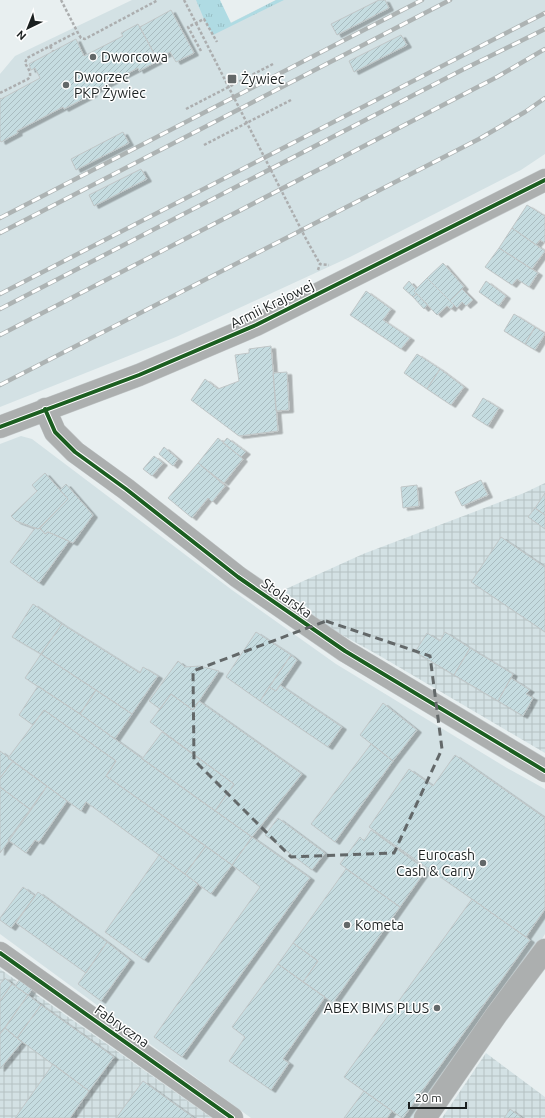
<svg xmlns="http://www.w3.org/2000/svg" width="545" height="1118" viewBox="0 0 545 1118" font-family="Ubuntu,sans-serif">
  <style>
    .built { fill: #d3e1e4 }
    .industrial { fill: url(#industrial-grid) }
    .grass { fill: url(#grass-tufts) }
    .building { fill: url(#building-hatch); stroke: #c0c6c7; filter: url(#shadow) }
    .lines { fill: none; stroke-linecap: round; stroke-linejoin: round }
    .minor-casing { stroke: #c4c9ca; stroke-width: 23 }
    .path { stroke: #acaeaf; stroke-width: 2.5; stroke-dasharray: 3 2; stroke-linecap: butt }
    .minor { stroke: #acafaf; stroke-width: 22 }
    .rail-casing { stroke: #adb3b3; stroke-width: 4.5 }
    .rail { stroke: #fff; stroke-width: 3; stroke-dasharray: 9; stroke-linecap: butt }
    .path-bridge { stroke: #acaeaf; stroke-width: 2.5; stroke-dasharray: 3 2; stroke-linecap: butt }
    .cycleway-casing { stroke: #fff; stroke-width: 6 }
    .cycleway { stroke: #1b5e20; stroke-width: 4 }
    .marked { fill: none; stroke: #636869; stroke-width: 3; stroke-dasharray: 8 5; stroke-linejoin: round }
    .poi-dot { fill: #636869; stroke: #fff; stroke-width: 1.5 }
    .labels { text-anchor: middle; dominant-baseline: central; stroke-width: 3; stroke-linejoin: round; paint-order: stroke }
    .poi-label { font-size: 14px; fill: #1b2020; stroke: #fff; text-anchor: start }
    .street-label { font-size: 14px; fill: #1b2020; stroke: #fff }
  </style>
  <defs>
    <pattern id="industrial-grid" width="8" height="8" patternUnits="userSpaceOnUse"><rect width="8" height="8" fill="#d3e1e4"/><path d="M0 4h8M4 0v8" fill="none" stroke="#b5c1c3"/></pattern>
    <pattern id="grass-tufts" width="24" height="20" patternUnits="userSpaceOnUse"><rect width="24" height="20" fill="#afdbe3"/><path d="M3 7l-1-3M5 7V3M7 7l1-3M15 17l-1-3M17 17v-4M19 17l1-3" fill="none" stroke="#96bcc2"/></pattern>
    <pattern id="building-hatch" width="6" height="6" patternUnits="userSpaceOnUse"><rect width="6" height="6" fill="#c5dce0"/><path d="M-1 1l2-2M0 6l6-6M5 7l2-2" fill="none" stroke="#a9bcc0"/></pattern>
    <filter id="shadow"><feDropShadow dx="4.5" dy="2.5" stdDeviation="0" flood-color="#0004"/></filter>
  </defs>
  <rect width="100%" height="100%" fill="#e8eff0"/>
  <path class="built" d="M132 0H208L222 27 276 0H545V154L521 170 350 257 176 337 0 407V74L15 56Z
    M21 436 32 439 232 590 336 664 507 768 545 789V934L497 1014 419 1118H251L0 934V444Z"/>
  <path class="industrial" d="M545 483V753L380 656 333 630 277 593 363 554 524 493Z
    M0 969 212 1118H0Z
    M486 1053 545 1097V1118H442Z"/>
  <path class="grass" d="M196 0H220L231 23 276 0H284L213 35 204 19Z"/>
  <path class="building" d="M379 0H385L389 8 337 35 331 24Z
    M171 10 194 53 176 62 170 52 157 59 140 27Z
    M138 24 158 61 139 71 138 68 92 92 93 94 64 109 63 107 17 131 18 133 1 142 0 140V98L1 99 40 78 35 68 31 70 29 64 76 39 84 56 123 36 121 33Z
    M401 35 407 45 354 72 349 61Z
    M123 132 129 143 76 170 71 159Z
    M141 169 147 179 94 206 89 195Z
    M527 205 545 216V243L540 240 536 245 512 228Z
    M512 228 545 251 532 269 499 248Z
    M499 248 538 273 529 287 517 279 512 285 485 267Z
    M443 263 464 287 450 301 427 278Z
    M427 278 454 305 451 309 447 306 437 315 414 291Z
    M409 281 416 289 414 291 417 294 413 297 403 288Z
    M486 281 506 296 499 306 479 292Z
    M462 289 473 300 466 306 462 302 457 308 450 301Z
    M366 291 391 309 383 320 410 338 401 349 350 315Z
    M417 294 428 305 424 309 413 297Z
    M514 314 535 327 525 344 504 331Z
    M535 327 545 333V334L535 350 525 344Z
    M271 346 278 431 239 436 191 400 205 379 218 389 239 381 235 355 249 353V349Z
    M417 354 440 369 427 389 404 373Z
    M440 369 464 387 451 405 427 389Z
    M287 372 289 410 276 411 273 373Z
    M483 398 499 408 488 426 472 416Z
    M218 438 243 459 224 483 198 463Z
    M227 438 246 452 241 457 223 443Z
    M164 447 178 459 173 466 159 454Z
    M154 456 163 463 152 476 143 469Z
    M198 463 225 486 212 502 208 498 192 518 168 498Z
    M45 473 68 499 38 529 16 521 11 516 37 491 32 485Z
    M481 480 488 495 462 506 455 492Z
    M66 484 93 515 73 543 48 532 45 534 40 528 68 499 60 490Z
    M417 485 419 506 403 508 401 487Z
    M545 493V515L535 508Z
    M535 508 545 515V529L528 517Z
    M35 528 38 529 40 528 45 534 48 532 69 541 39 583 10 562Z
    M501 537 545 567V632L471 582Z
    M33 604 62 624 41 654 12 637Z
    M62 624 140 673 143 667 158 676 132 714 41 654Z
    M256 632 291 655 260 701 226 677Z
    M445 632 470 648 454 675 415 652 427 633 440 641Z
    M470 648 513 674 498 701 454 675Z
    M41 654 96 690 80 714 25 678Z
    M291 655 297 660 276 691 269 687Z
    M178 661 185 667 200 666 219 671 193 710 171 694 160 709 149 701Z
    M511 678 530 690 526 694 533 698 523 716 498 701Z
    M280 685 342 727 328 747 260 701 269 687 276 691Z
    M38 686 80 714 252 837 232 865 106 776 116 761 44 710 33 725 19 715Z
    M96 690 132 714 115 739 80 714Z
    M171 694 193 710 199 701 302 774 252 837 215 811 234 784 150 722Z
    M383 703 417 730 393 761 360 735Z
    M44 710 116 761 106 776 206 846 185 874 86 802 81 811 8 758Z
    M162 732 234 784 215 811 142 759Z
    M371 744 393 761 335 842 311 824Z
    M0 751 13 761 0 778Z
    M455 755 545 818V909L526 937 369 827 409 769 433 786Z
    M13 761 47 786 31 810 0 787V778Z
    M47 786 67 801 39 842 35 840 26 853 8 840Z
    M0 787 31 810 0 853Z
    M278 818 325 853 312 870 265 835Z
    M371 830 426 870 400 907 340 864 360 837 364 841Z
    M252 837 310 878 182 1057 154 1037 260 887 232 865Z
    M206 846 232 865 211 894 185 874Z
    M159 855 198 884 144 960 105 932Z
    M346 869 400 907 333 1003 303 982 318 961 293 943Z
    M23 887 35 896 11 928 0 920V918Z
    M38 892 107 942 86 973 16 923Z
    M472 899 530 940 403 1118H402L344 1077Z
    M107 942 130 960 101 1001 78 984Z
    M293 943 318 961 303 982 278 964Z
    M278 964 325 997 283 1059 289 1063 271 1090 229 1061 245 1037 232 1027Z
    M5 978 12 984 0 1001V984Z
    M20 979 33 988 28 995 15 986Z
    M12 984 28 995 0 1034V1001Z
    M28 995 41 1005 17 1038 5 1028Z
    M41 1005 114 1057 89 1091 17 1038Z
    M5 1028 22 1042 0 1069V1034Z
    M53 1064 89 1091 70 1118H15Z
    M143 1081 194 1118H116Z
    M364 1091 392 1111 387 1118H344Z
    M510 1109 522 1118H504Z"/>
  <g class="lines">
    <g class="minor-casing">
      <path id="minor" d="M45 409 55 432 75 452 126 489 238 577 345 651 545 771
        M0 427 139 375 256 325 545 180
        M0 953 232 1118
        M425 1118 497 1014 545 950"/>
    </g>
    <path class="path" d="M61 0 79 35 81 38 85 39 158 0
      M184 0 196 23
      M50 46 53 51
      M201 51 188 27 204 19 217 42
      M0 93 28 79C33 74 28 69 25 63L27 58 77 32
      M186 109 273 64
      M204 145 291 100
      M305 237 320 264
      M318 270 320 264 329 265"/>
    <use href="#minor" class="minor"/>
    <g class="rail-casing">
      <path id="rail" d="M0 218 422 0
        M0 233 450 0
        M0 294 545 13
        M0 309 462 70 545 29
        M0 335 497 77 545 49
        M0 385 479 139 525 112 545 98"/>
    </g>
    <use href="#rail" class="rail"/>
    <path class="path-bridge" d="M196 23 305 237"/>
    <g class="cycleway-casing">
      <path id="cycleway" d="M45 409 55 432 75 452 126 489 238 577 345 651 545 771
        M0 427 139 375 256 325 545 180
        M0 953 232 1118"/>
    </g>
    <use href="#cycleway" class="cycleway"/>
  </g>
  <path class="marked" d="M326 621 430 656 442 749 394 853 291 857 194 760 193 671Z"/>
  <g class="poi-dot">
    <circle cx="93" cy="57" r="4"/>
    <rect x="227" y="74" width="10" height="10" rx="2"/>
    <circle cx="66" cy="85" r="4"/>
    <circle cx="483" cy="863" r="4"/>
    <circle cx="347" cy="925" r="4"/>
    <circle cx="437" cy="1008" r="4"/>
  </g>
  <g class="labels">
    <g class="poi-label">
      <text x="101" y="57">Dworcowa</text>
      <text x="74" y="77">Dworzec<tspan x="74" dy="16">PKP Żywiec</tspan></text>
      <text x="241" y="79">Żywiec</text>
      <text x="475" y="855" text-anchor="end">Eurocash<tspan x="475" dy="16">Cash &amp; Carry</tspan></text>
      <text x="355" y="925">Kometa</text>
      <text x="429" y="1008" text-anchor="end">ABEX BIMS PLUS</text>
    </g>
    <g class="street-label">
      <text transform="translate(272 304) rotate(-26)">Armii Krajowej</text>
      <text transform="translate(287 598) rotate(35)">Stolarska</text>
      <text transform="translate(122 1026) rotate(35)">Fabryczna</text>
    </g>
  </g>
  <g transform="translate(28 28) rotate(223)" stroke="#ffffff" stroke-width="3" paint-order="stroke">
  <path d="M0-3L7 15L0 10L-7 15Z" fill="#1b2020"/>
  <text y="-6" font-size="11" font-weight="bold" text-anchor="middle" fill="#1b2020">N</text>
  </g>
  <path d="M409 1102v6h57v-6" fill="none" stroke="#1b2020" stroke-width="2"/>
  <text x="415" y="1102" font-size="12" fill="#1b2020" stroke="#ffffff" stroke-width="3" paint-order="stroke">20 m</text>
</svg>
